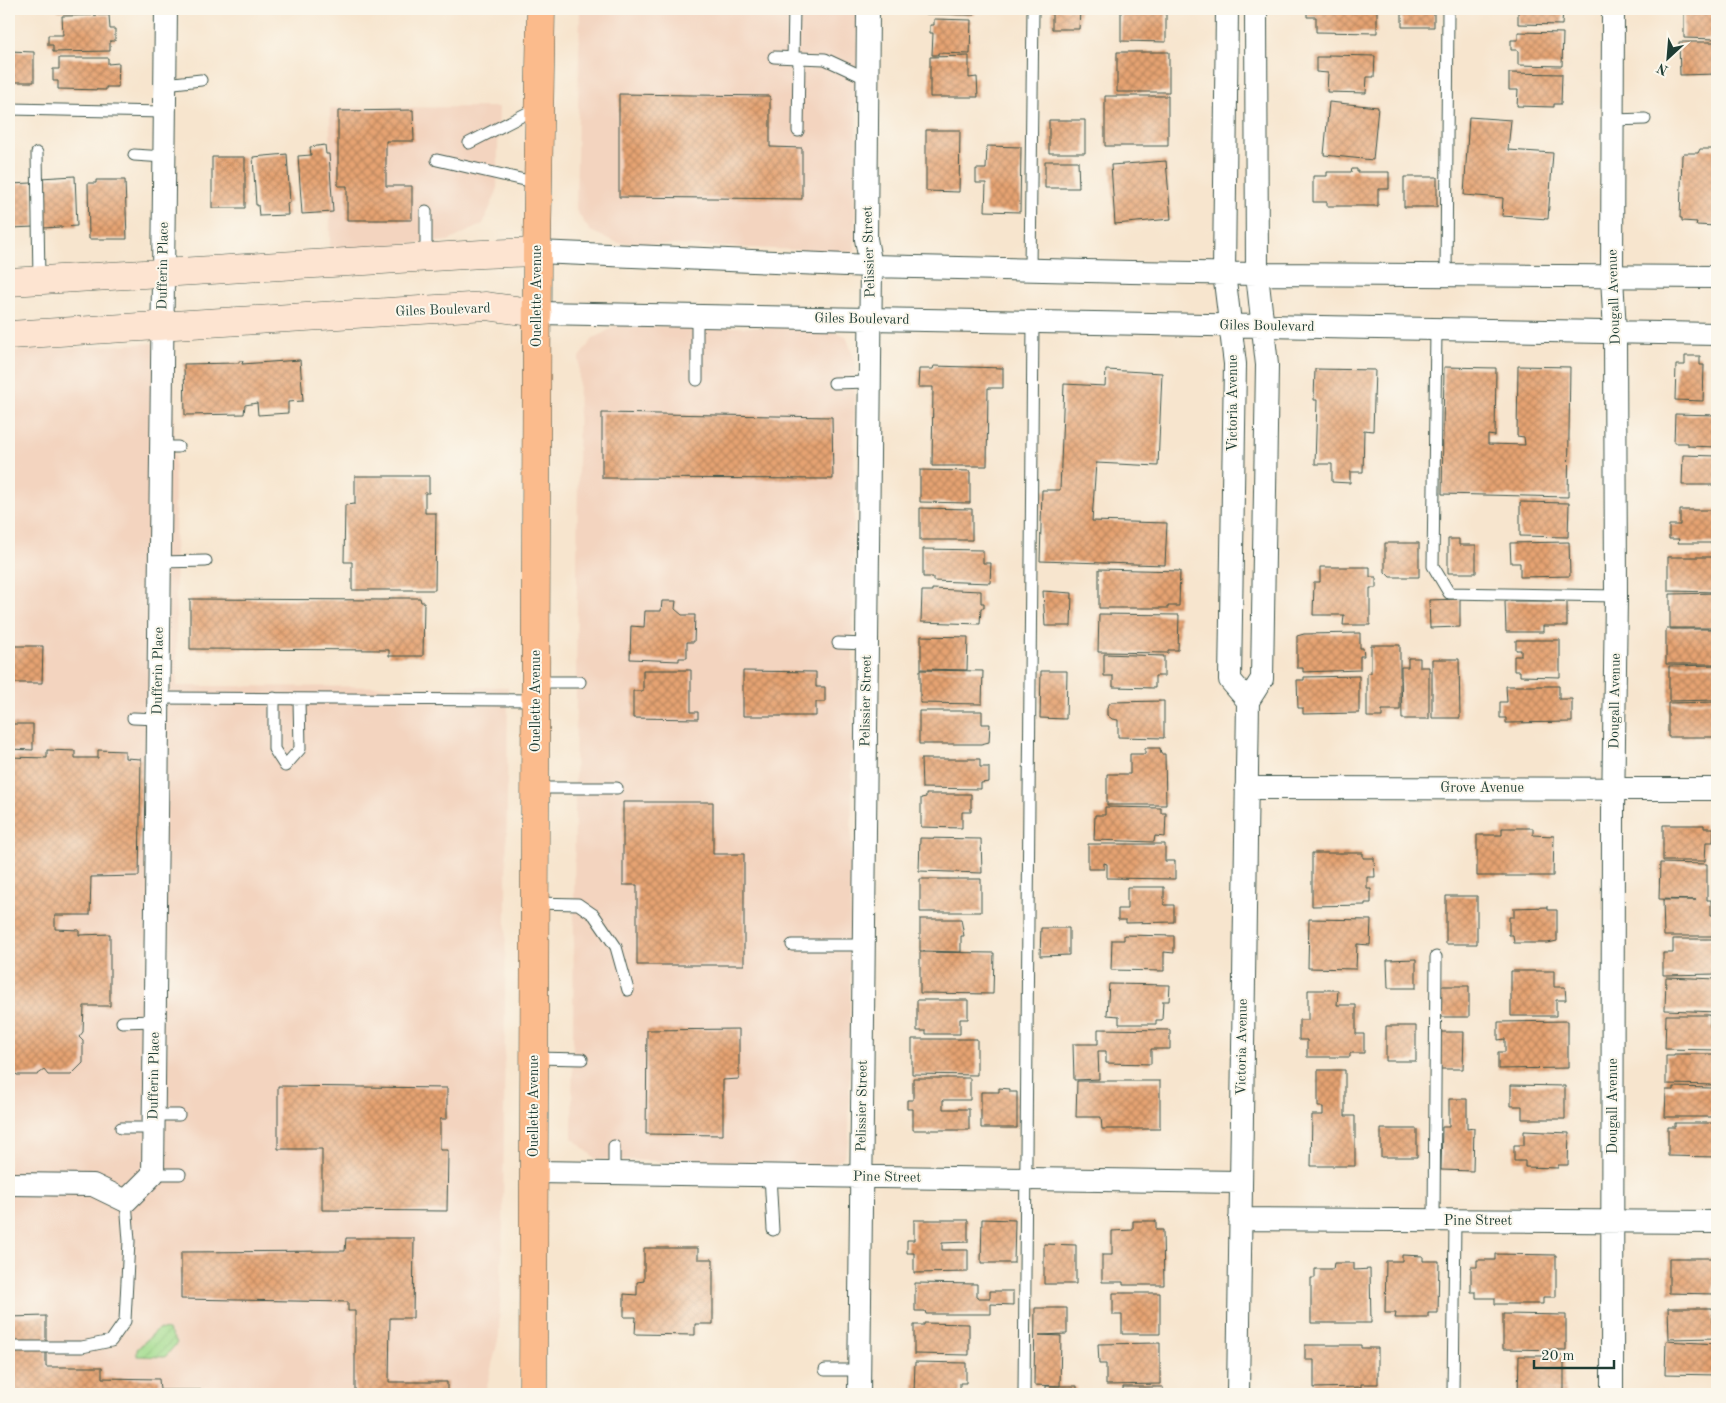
<svg xmlns="http://www.w3.org/2000/svg" width="1726" height="1403" viewBox="0 0 1726 1403" font-family="'Old Standard TT',serif">
  <style>
    .built { fill: #f3d4bf }
    .garden { fill: url(#garden-furrows); stroke: #618c61 }
    .building { fill: url(#building-cross-hatch) }
    .lines { fill: none; stroke-linecap: round; stroke-linejoin: round }
    .lane-casing { stroke: #3f564b; stroke-width: 13 }
    .street-casing { stroke: #3f564b; stroke-width: 24 }
    .secondary-casing { stroke: #3f564b; stroke-width: 29 }
    .primary-casing { stroke: #3f564b; stroke-width: 29 }
    .lane { stroke: #fff; stroke-width: 11 }
    .street { stroke: #fff; stroke-width: 22 }
    .secondary { stroke: #fde4d1; stroke-width: 28 }
    .primary { stroke: #fbbb8c; stroke-width: 28 }
    .labels { text-anchor: middle; dominant-baseline: central; stroke-width: 4; stroke-linejoin: round; paint-order: stroke }
    .street-label { font-size: 14px; fill: #1f3d34; stroke: #fbf7ec }
  </style>
  <defs>
    <pattern id="garden-furrows" width="10" height="10" patternUnits="userSpaceOnUse" patternTransform="scale(1.25)"><rect width="10" height="10" fill="#a3dc8e"/><path d="M-1 1l2-2M0 10L10 0M9 11l2-2" fill="none" stroke="#8cbe7b"/></pattern>
    <pattern id="building-cross-hatch" width="8" height="8" patternUnits="userSpaceOnUse" patternTransform="scale(1.25)"><rect width="8" height="8" fill="#e6a372"/><path d="M0 0l8 8M0 8l8-8" fill="none" stroke="#ba865e"/></pattern>
  </defs>
  <rect width="100%" height="100%" fill="#fbf7ec"/>
  <filter id="ink" filterUnits="userSpaceOnUse"><feTurbulence type="fractalNoise" baseFrequency=".02" numOctaves="2"/><feDisplacementMap in="SourceGraphic" scale="10" xChannelSelector="R" yChannelSelector="G"/><feConvolveMatrix kernelMatrix="1 2 1 2 8 2 1 2 1" color-interpolation-filters="sRGB"/></filter>
  <filter id="wash" filterUnits="userSpaceOnUse"><feTurbulence type="fractalNoise" baseFrequency=".0096" numOctaves="4" result="noise"/><feDisplacementMap in="SourceGraphic" scale="20" xChannelSelector="R" yChannelSelector="G"/><feGaussianBlur stdDeviation="1.12" result="paint"/><feColorMatrix in="noise" values="0 0 0 0 0 0 0 0 0 0 0 0 0 0 0 0 0 1.4 0 .05"/><feComposite in="paint" operator="in"/></filter>
  <g filter="url(#wash)">
    <rect width="100%" height="100%" fill="#f7e5ce"/>
    <path class="built" d="M580 9H858L855 252 618 243 590 231 576 210Z
      M499 107 497 191 483 224 448 241 330 250V108Z
      M615 326 824 328 846 336 855 360 849 1142 843 1158 829 1167 596 1159 572 1138 579 357 593 339Z
      M173 342 177 686 508 687 503 1222 499 1336 485 1394H9V351Z"/>
    <path class="garden" d="M158 1329 168 1330 177 1343 165 1357 137 1356V1349Z"/>
    <g id="blocks">
      <path class="building" d="M58 9H113V12L58 11Z
        M926 9H975V15L926 14Z
        M1052 9H1080L1079 29H1052Z
        M1121 9H1166V42L1121 41Z
        M1307 9H1377V33L1316 32V17H1307Z
        M1402 9H1434V27H1402Z
        M1518 9H1563L1562 25 1518 24Z
        M1679 9H1717V39L1684 38V13H1679Z
        M109 15 110 29H115V41H110V51L53 52V45H48V35H63L62 16Z
        M934 19 971 20 970 54 938 53V55H932L933 33H930V25H934Z
        M1518 32 1563 33 1562 66 1518 65V50H1511V40H1518Z
        M1679 42H1717V74L1680 75Z
        M9 51 34 52V82H9Z
        M1117 52H1169V92H1117Z
        M1328 55 1375 56 1374 77H1367L1366 93 1327 92 1328 73 1316 72V57H1329Z
        M969 56V78L977 77 978 97H930V57Z
        M59 58H108V64L119 63 118 87H106V90L58 89V81H53V69H59Z
        M1509 73 1562 74 1561 104H1554V107L1517 106 1518 90H1509Z
        M619 94 770 96V147L802 148V199L619 197Z
        M1105 96H1168V146H1105Z
        M1329 102 1378 107 1373 160 1324 155Z
        M413 110 414 141H386V186H412V220H347V186H338V111Z
        M1469 117 1511 120 1508 150 1553 153 1548 219 1502 216 1503 198 1464 195Z
        M1049 120H1085V153H1049Z
        M926 130H960L959 192 926 191Z
        M325 145 326 154H329L333 212 302 214 298 156 311 155 310 147Z
        M987 146 1021 147 1020 212 985 211 986 183H976V169H986Z
        M1700 149H1717V226L1696 225 1697 222 1682 221V218H1680L1682 155 1684 153H1698Z
        M287 154 290 203H287L288 215 259 216 258 205H256L253 157Z
        M212 157H245V208H212Z
        M1045 161H1078L1079 188H1045Z
        M1166 161 1171 219 1115 224 1111 165Z
        M1352 169H1357V172H1389V189H1378V206H1327V202H1313V176H1327V172H1351Z
        M75 176 77 226 43 228 40 178Z
        M1404 177H1437V207H1404Z
        M96 180H125L127 239H89L88 183H96Z
        M32 183 34 227 12 228V236H9V184Z
        M1685 356H1700V365H1704L1703 401 1675 400 1676 365H1685Z
        M1715 359H1717V397H1715Z
        M300 360 303 401 288 402V413L258 415 257 403 245 405 244 414 185 415 184 364 239 363V361H243L242 364Z
        M934 366 1003 368V388H988L987 466H932L933 387H918L919 369H933Z
        M1518 366 1570 367 1568 497 1442 494 1444 367 1496 368 1495 436 1488 435V444L1525 445 1524 437 1517 436Z
        M1315 369 1375 370 1373 431 1364 430 1363 472H1350V483L1332 482V464H1315L1317 400H1314Z
        M1106 370 1162 373 1158 466 1096 463 1092 521 1167 523 1165 565 1040 561 1042 490H1060L1064 384 1105 386Z
        M602 413 832 417 833 479 602 478Z
        M1675 414 1717 415V447L1688 446V443H1674Z
        M1683 455 1717 456V485H1682Z
        M920 470 970 471V503L920 502Z
        M355 476H429V493H425V513H436L435 590H352V562H344L345 505 355 504Z
        M1520 502 1569 503 1568 537 1520 536Z
        M920 508 972 509V540H920Z
        M1680 510H1717V543H1678L1679 539H1669V525H1680Z
        M1448 539H1459V545H1476V573H1448Z
        M1569 542 1570 576 1520 577V563H1511L1510 543Z
        M1385 543H1419V577H1390L1385 572Z
        M923 549 983 550V563H991L990 583 933 581V577H923Z
        M1668 557H1717V592L1668 591Z
        M1320 567H1370V577H1376V588H1370V625H1343L1344 615H1313L1314 582H1320Z
        M1099 569 1180 571 1179 606H1168V608H1099Z
        M932 589 981 591V603H984V608H981L980 624 921 622 922 591H932Z
        M1043 591 1072 593 1071 626H1045Z
        M1717 593V628H1670V594Z
        M390 598H420L421 602H424L423 656H389V650L190 649V599L389 600Z
        M1460 599V627L1430 628 1429 600Z
        M662 601H676L675 609 682 615H695L694 642H687V658H679V661L630 659 631 626 644 627 645 611H661Z
        M1505 601H1567V626H1543V632H1506Z
        M1099 614 1179 615 1178 650H1168V653L1098 652Z
        M1666 629H1717V664H1666Z
        M1360 633V648H1363L1364 656H1360V670L1303 672V668H1297V636L1304 634Z
        M921 636 968 637 967 670 921 669Z
        M1516 640H1560V677L1520 676V671H1514V656H1521V650H1516Z
        M1371 645H1400V710H1382V717H1367V673H1371Z
        M9 646H43L42 683H9Z
        M1104 654 1164 656V676H1155V688L1113 687V676H1104Z
        M1408 658H1420V667H1429V719H1402L1401 667H1408Z
        M1432 659H1459L1460 718H1432Z
        M1717 665V700L1669 701V666Z
        M643 670H691V712H698V719L633 718V691H643Z
        M920 670 983 671 982 704 920 703Z
        M743 671 816 672V687H825V702H816V716H743Z
        M1041 671H1067L1066 719 1040 718Z
        M1359 676V713L1303 714V708H1298L1297 680H1304V677Z
        M1506 686H1559V699H1572V722L1506 723V718H1500V702H1507Z
        M1164 701V738L1118 737V720L1112 719 1107 715V707L1111 702Z
        M1717 702V737H1668V703Z
        M919 711H982V724H990L989 742 981 744H919Z
        M9 724H33V750L9 749Z
        M1145 748H1160L1161 754H1165L1166 805H1107V774H1130V754H1145Z
        M47 750 75 751V758H98V750L125 751V758L141 759 139 876 91 877 90 915H55V929L79 930V935L110 934V1006H84L83 1032 79 1037 83 1041V1063L71 1075H48L44 1070 37 1075H17L13 1071 9 1075V757L47 758Z
        M921 759H980V767H989V782L981 783V789L922 788Z
        M926 794H971V812H962V828L921 827V798L926 797Z
        M623 802H713V854H744V965H637V885H623Z
        M1105 807 1161 808V813H1166L1165 837 1155 836 1154 842 1094 840 1095 815H1105Z
        M1663 825H1704V828H1714L1713 842H1706L1705 861H1663Z
        M1502 828H1533V835L1554 836 1553 876H1477V835H1502Z
        M920 838 981 839 982 873 919 871Z
        M1088 844H1165V861H1175V879L1107 878V864L1104 863V869H1088Z
        M1312 853H1363V858H1374L1375 877H1367V889H1371V903H1365V905L1312 906Z
        M1660 863 1707 864V900H1711V915H1717V936H1664L1663 900H1696L1659 899Z
        M920 879H981V912H920Z
        M1127 887H1164V905H1174V922L1126 923V920H1118V909H1127Z
        M1446 896H1477V944H1446Z
        M1548 907V910H1557V941L1548 943H1514L1513 935H1509V917H1514V908Z
        M920 919H961L964 936H961V952L920 951Z
        M1309 919 1371 920 1370 945 1357 944 1356 969 1308 968Z
        M1041 928H1069V955L1040 956Z
        M1124 935 1174 936V953L1164 952V971L1111 970 1112 940H1124Z
        M1673 939H1717V974L1663 975V953H1673Z
        M920 952 994 953 993 994 920 993Z
        M1416 959V988H1388L1387 960Z
        M1511 971H1554V987H1565L1566 1000H1556V1016H1511Z
        M1666 977 1717 979V1012L1665 1010Z
        M1109 984 1170 985 1169 1001H1163L1162 1020H1156V1024H1119V1016L1107 1015Z
        M1440 986H1469V1017H1440Z
        M1308 990H1338L1337 1005H1356V1034H1364V1053H1350V1057H1307V1040H1299V1020H1308Z
        M917 1000H968V1019H960V1034H926V1031H917Z
        M1666 1015H1710V1027H1717V1050L1665 1049Z
        M1568 1021V1068L1498 1069V1052H1505V1039L1498 1040V1022Z
        M1386 1026H1416V1061H1386Z
        M739 1029V1079L723 1080V1135L646 1134 647 1030Z
        M1098 1029 1170 1030V1049H1151V1064L1106 1063V1051H1098L1099 1079 1074 1080 1073 1044H1098Z
        M1439 1032H1464L1463 1069H1439Z
        M912 1039H977V1075L912 1074Z
        M1674 1054H1717V1085L1666 1084V1056H1674Z
        M1318 1070H1345V1116H1355V1166H1311L1312 1115H1323V1107H1318Z
        M913 1078H970V1100H943V1109H969V1130H913V1109H907V1100H913Z
        M1077 1081H1160V1129H1102L1101 1117H1076Z
        M1511 1085 1565 1086V1119H1522V1106H1511Z
        M278 1086 447 1088V1119H440V1150H448L447 1211 322 1210V1149H278Z
        M1674 1087 1712 1088 1711 1101H1717V1117H1665L1666 1090H1674Z
        M999 1088 1010 1089V1092H1017V1128H981V1092H999Z
        M1449 1099H1467V1129L1474 1128 1473 1171 1441 1170 1442 1127H1449Z
        M1675 1123H1717V1157L1668 1156V1127H1675Z
        M1381 1129H1417V1157H1381Z
        M1524 1131 1569 1133 1568 1165H1558V1168L1525 1167V1161H1514V1145H1524Z
        M982 1219 1015 1220 1014 1263H981Z
        M914 1220H968V1242L942 1243V1250H968V1272L914 1273V1253H907V1240H914Z
        M1133 1221H1156V1230H1163L1164 1285H1123V1282H1102V1255H1112V1231L1133 1230Z
        M346 1238H414L413 1318H390L389 1382H447V1394H355V1311H348V1302L181 1299V1252L345 1251Z
        M1044 1244 1076 1245V1284H1044Z
        M644 1248H698V1259H713V1324H695V1335L635 1334 636 1317H624V1294L637 1295V1282L644 1281Z
        M1495 1254 1556 1255V1297H1543V1304H1495V1298H1476V1292H1471V1267H1477V1260H1495Z
        M1402 1255 1423 1256V1261H1439L1438 1313H1428V1318H1395L1396 1313H1385L1386 1261H1402Z
        M1669 1258H1714V1294L1669 1293Z
        M1334 1263H1354V1270L1370 1269 1371 1323H1311V1278H1315V1269H1333Z
        M915 1283 977 1284V1298H990V1291H1013V1305L991 1304V1314H926L925 1311H915Z
        M1113 1293H1160V1334H1122V1315H1113Z
        M1035 1308H1067V1334L1039 1335 1061 1336 1060 1386 1034 1385Z
        M1668 1308H1712L1713 1323H1717V1338L1669 1339Z
        M1503 1314 1566 1315V1350L1503 1349Z
        M46 1316V1367H102V1378L159 1379 160 1390H219V1394H9V1317Z
        M924 1323 969 1324V1355L914 1354V1325H924Z
        M1666 1341 1717 1344V1375L1665 1374Z
        M1160 1343V1384L1106 1385V1364H1099L1098 1344Z
        M1305 1345H1361V1348H1378V1384H1361V1387L1314 1388V1360H1305Z
        M1519 1356H1564V1390H1536L1565 1391V1394H1518Z
        M915 1362 966 1363V1383H960V1394H914Z
        M1046 1386H1077V1394H1046Z
        M1123 1387H1163V1394H1123Z"/>
    </g>
  </g>
  <g filter="url(#ink)">
    <use href="#blocks" fill-opacity="0" stroke="#3f564b" stroke-width="1"/>
    <g class="lines">
      <g class="lane-casing">
        <path id="lane" d="M774 57 825 59 868 79
          M793 58 794 9
          M165 84 201 80
          M9 109 165 112
          M1613 120 1645 119
          M798 131 799 58
          M469 143 539 107
          M37 153 39 280
          M134 155 164 157
          M437 160 538 183
          M426 211V257
          M1030 269 1033 9
          M1446 276 1448 9
          M1436 330 1433 566 1449 593 1616 596
          M697 380V316
          M834 383 869 382
          M161 447H178
          M160 562 206 561
          M838 643 867 644
          M536 682H580
          M158 698 536 700
          M274 698V749L285 766 300 749 299 699
          M133 718 158 719
          M536 788H617
          M535 903 578 904 594 915 616 947 628 990
          M792 945H864
          M122 1022 155 1021
          M535 1058 582 1059
          M154 1115H179
          M121 1128H154
          M614 1146V1174
          M153 1174H180
          M770 1175 773 1230
          M1434 1220 1436 957
          M9 1347H82L111 1341 125 1321 129 1241 126 1201
          M825 1370H860
          M1024 1394 1033 322
          M1453 1394 1455 1220"/>
      </g>
      <g class="street-casing">
        <path id="street" d="M1227 9 1224 273 1235 364 1230 680 1248 701
          M537 252 871 266 1131 272 1257 274 1717 277
          M538 313 1717 334
          M1246 788 1717 789
          M534 1172 1240 1182
          M9 1184 93 1185 126 1201 153 1174 166 9
          M1240 1219 1717 1222
          M859 1394 871 266 866 239 868 9
          M1238 1394 1248 701 1262 679 1267 365 1257 274 1256 9
          M1612 1394 1613 813 1616 596 1615 332 1612 277 1613 9"/>
      </g>
      <g class="secondary-casing">
        <path id="secondary" d="M9 282 482 254 537 252
          M9 335 486 306 538 313"/>
      </g>
      <g class="primary-casing">
        <path id="primary" d="M533 1394 537 252 541 9"/>
      </g>
      <use href="#lane" class="lane"/>
      <use href="#street" class="street"/>
      <use href="#secondary" class="secondary"/>
      <use href="#primary" class="primary"/>
    </g>
  </g>
  <g class="labels">
    <g class="street-label">
      <text transform="translate(869 252) rotate(-92)">Pelissier Street</text>
      <text transform="translate(163 266) rotate(-89)">Dufferin Place</text>
      <text transform="translate(537 296) rotate(-90)">Ouellette Avenue</text>
      <text transform="translate(1614 297) rotate(-92)">Dougall Avenue</text>
      <text transform="translate(443 310) rotate(-2)">Giles Boulevard</text>
      <text transform="translate(862 319) rotate(1)">Giles Boulevard</text>
      <text transform="translate(1267 326) rotate(1)">Giles Boulevard</text>
      <text transform="translate(1233 403) rotate(-90)">Victoria Avenue</text>
      <text transform="translate(158 671) rotate(-89)">Dufferin Place</text>
      <text transform="translate(536 701) rotate(-90)">Ouellette Avenue</text>
      <text transform="translate(866 701) rotate(-89)">Pelissier Street</text>
      <text transform="translate(1615 701) rotate(-89)">Dougall Avenue</text>
      <text x="1482" y="788">Grove Avenue</text>
      <text transform="translate(1242 1047) rotate(-89)">Victoria Avenue</text>
      <text transform="translate(154 1076) rotate(-89)">Dufferin Place</text>
      <text transform="translate(534 1106) rotate(-90)">Ouellette Avenue</text>
      <text transform="translate(862 1106) rotate(-89)">Pelissier Street</text>
      <text transform="translate(1613 1106) rotate(-90)">Dougall Avenue</text>
      <text transform="translate(887 1177) rotate(1)">Pine Street</text>
      <text x="1478" y="1221">Pine Street</text>
    </g>
  </g>
  <rect width="1726" height="1403" fill="none" stroke="#fbf7ec" stroke-width="30"/>
  <g transform="translate(1668 58) rotate(206)" stroke="#fbf7ec" stroke-width="4" paint-order="stroke">
  <path d="M0-4L9 19L0 12L-9 19Z" fill="#1f3d34"/>
  <text y="-8" font-size="14" font-weight="bold" text-anchor="middle" fill="#1f3d34">N</text>
  </g>
  <path d="M1534 1360v8h80v-8" fill="none" stroke="#1f3d34" stroke-width="2.5"/>
  <text x="1541" y="1360" font-size="15" fill="#1f3d34" stroke="#fbf7ec" stroke-width="4" paint-order="stroke">20 m</text>
</svg>
